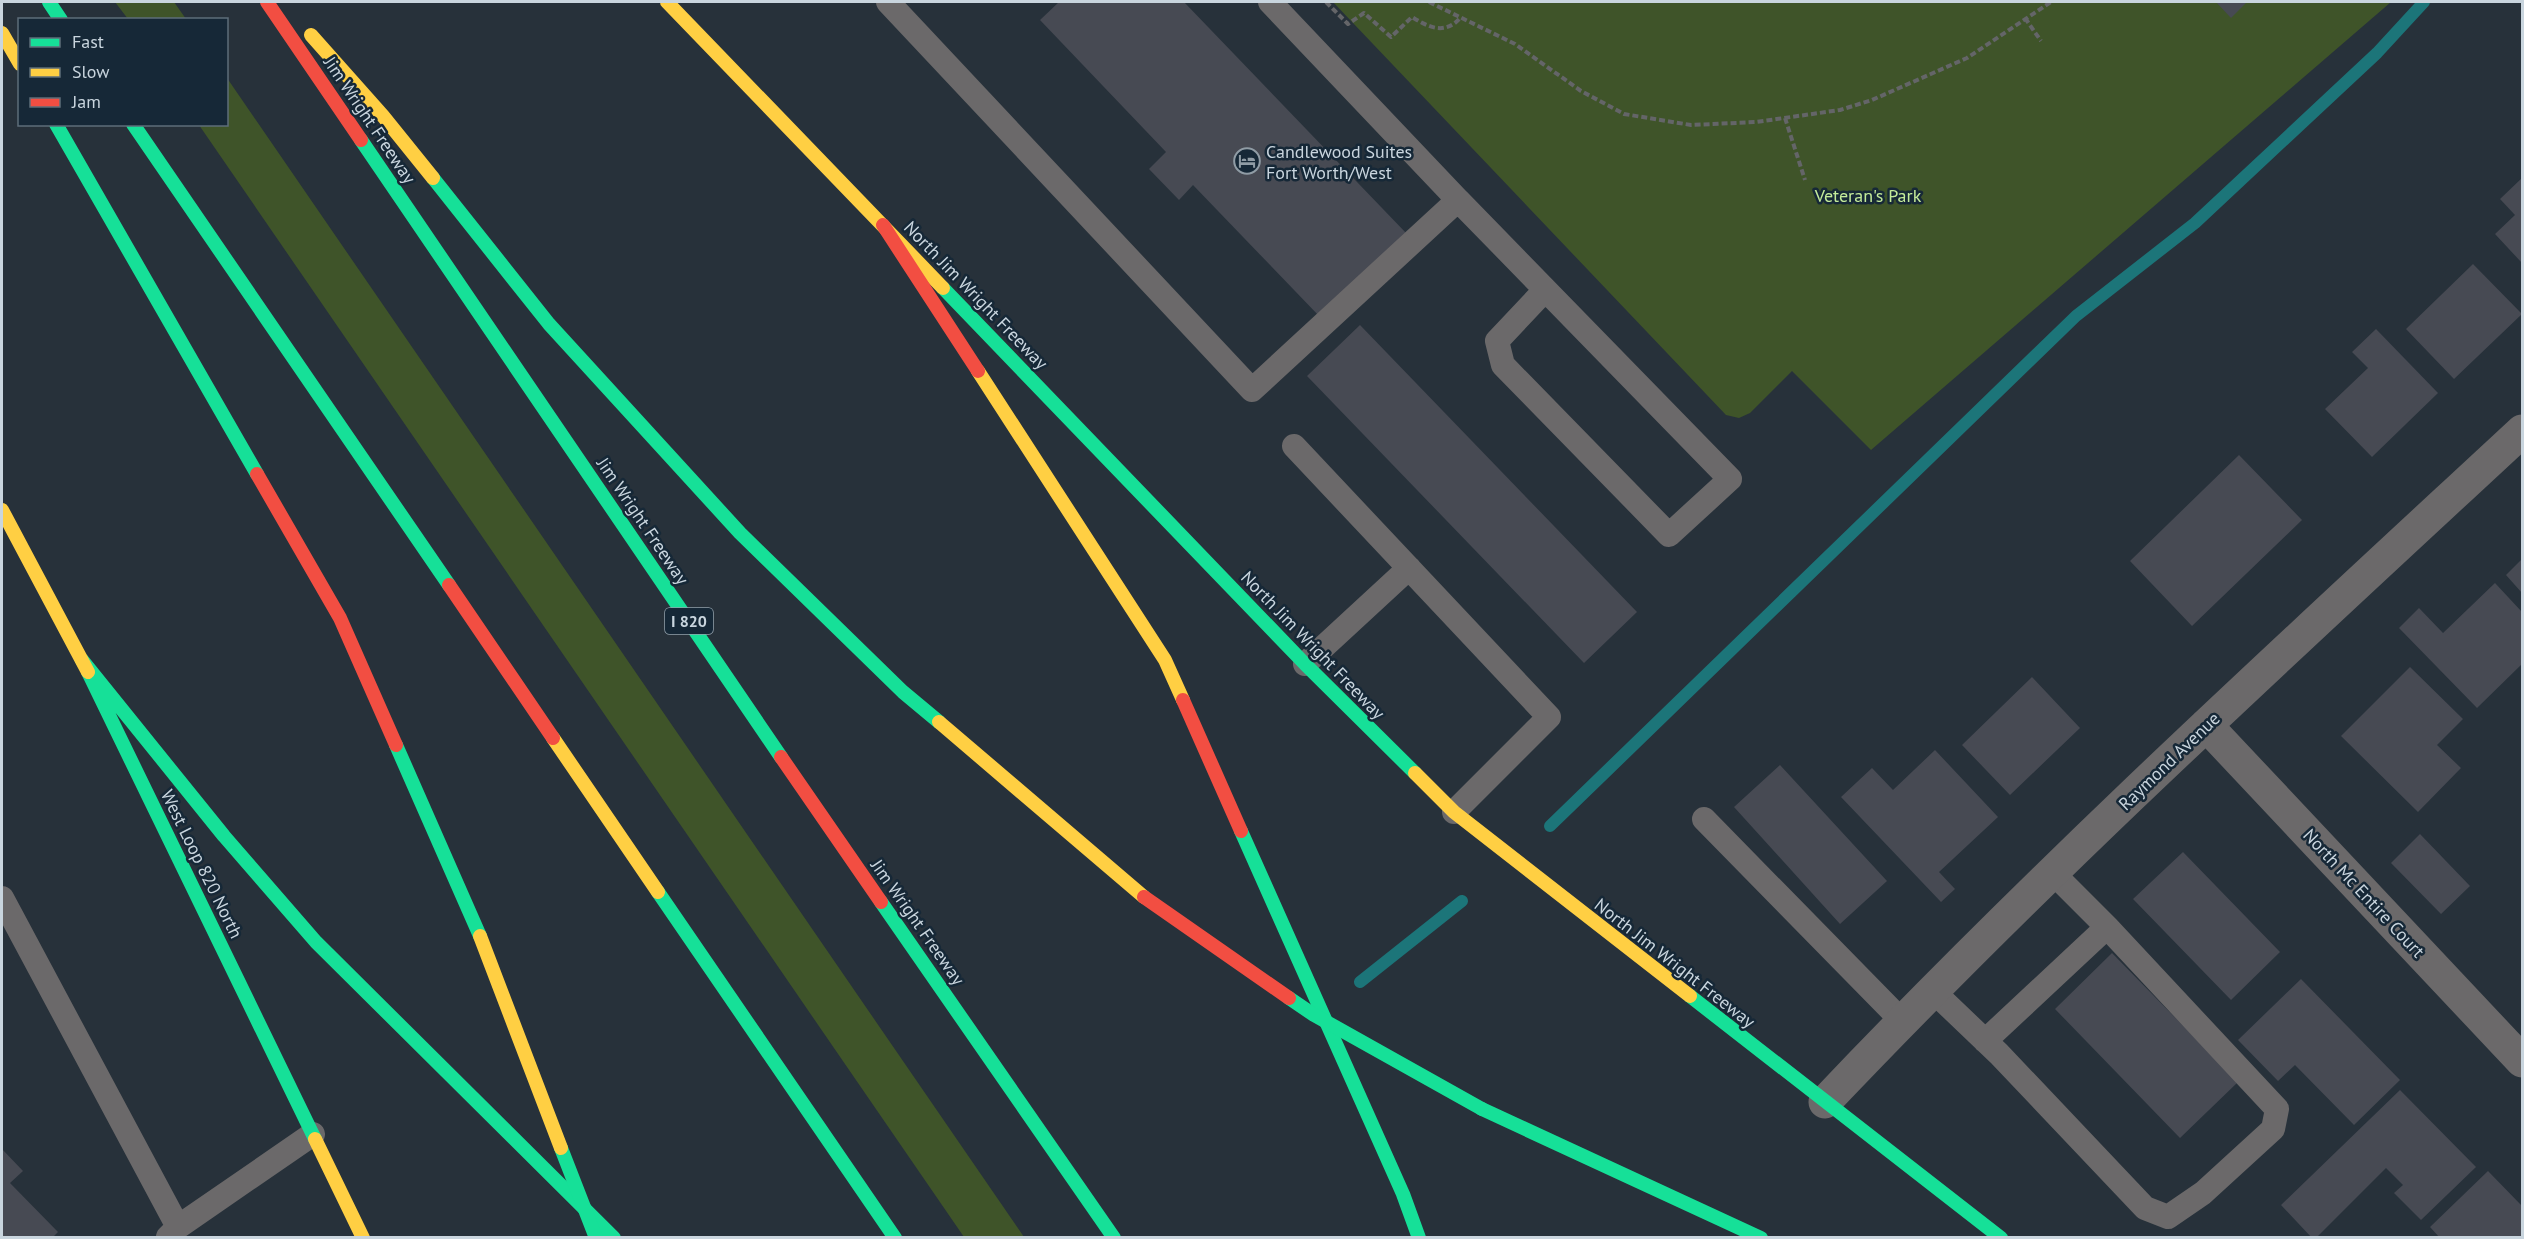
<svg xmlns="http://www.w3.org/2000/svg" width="2524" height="1239" viewBox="0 0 2524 1239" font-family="'PT Sans',sans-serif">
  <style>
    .green { fill: #3f5429 }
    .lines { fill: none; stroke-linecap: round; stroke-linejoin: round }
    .stream { stroke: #1c7579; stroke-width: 12 }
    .building { fill: #474a53 }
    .path { stroke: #646568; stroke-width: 4; stroke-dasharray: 6 3; stroke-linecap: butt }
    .lane { stroke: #6b696a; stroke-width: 24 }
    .street { stroke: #6b696a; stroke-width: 33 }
    .fast { stroke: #16e098; stroke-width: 14 }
    .slow { stroke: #ffcf43; stroke-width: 14 }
    .jam { stroke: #f24e42; stroke-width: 14 }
    .fast-bridge { stroke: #16e098; stroke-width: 14 }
    .slow-bridge { stroke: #ffcf43; stroke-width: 14 }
    .jam-bridge { stroke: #f24e42; stroke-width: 14 }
    .labels { text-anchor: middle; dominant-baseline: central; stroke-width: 5; stroke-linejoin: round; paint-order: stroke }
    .shield { fill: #162837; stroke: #93a1ac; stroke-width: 1.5 }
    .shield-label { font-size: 16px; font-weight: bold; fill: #c9d5de }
    .street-label { font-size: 18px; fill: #c9d5de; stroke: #162837 }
    .poi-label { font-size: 18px; fill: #c9d5de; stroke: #162837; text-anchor: start }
    .park-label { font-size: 18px; fill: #c4eb9a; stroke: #162837 }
  </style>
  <rect width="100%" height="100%" fill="#27313a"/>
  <path class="green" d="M115 2H174L186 19H128Z
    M1333 2H2391L1871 450 1792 371 1750 413 1739 418 1726 415Z
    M227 78 1024 1237H964L199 125 226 124Z"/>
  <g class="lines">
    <path class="stream" d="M1550 826 2076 316 2195 223 2377 53 2424 2
      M1360 982 1462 901"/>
  </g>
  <path class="building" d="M1059 2H1184L1407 234 1320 317 1193 185 1179 200 1149 169 1166 152 1040 20Z
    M2216 2H2247L2231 18Z
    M2522 178V263L2495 234 2515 215 2500 199Z
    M2473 264 2522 314 2454 379 2406 329Z
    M1360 325 1637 612 1584 663 1307 376Z
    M2376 329 2438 393 2372 457 2325 409 2368 368 2352 352Z
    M2239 455 2302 520 2192 626 2130 561Z
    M2522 559V593L2506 575Z
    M2495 583 2522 612V664L2477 708 2399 628 2419 608 2443 633Z
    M2410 667 2463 719 2437 745 2461 768 2418 812 2341 736Z
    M2032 677 2080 728 2010 795 1962 745Z
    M1935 750 1998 817 1939 872 1955 889 1941 902 1841 797 1872 768 1893 790Z
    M1780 765 1887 881 1840 924 1734 807Z
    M2420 834 2470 886 2441 914 2391 863Z
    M2183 852 2280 952 2231 1000 2133 899Z
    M2112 953 2238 1082 2180 1138 2055 1009Z
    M2301 979 2400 1080 2354 1125 2295 1065 2278 1081 2238 1040Z
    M2400 1090 2476 1167 2421 1220 2394 1193 2403 1185 2386 1168 2316 1238H2312L2281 1205Z
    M2 1149 23 1171 10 1183 58 1232 52 1238H2Z
    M2488 1171 2522 1206V1238H2440L2430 1227Z"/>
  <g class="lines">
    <path class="path" d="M1326 2 1348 24 1364 13 1391 37 1412 17C1428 27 1445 36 1461 17
      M1429 2 1515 44 1581 91 1624 114 1691 125 1756 122 1840 110 1872 100 1967 58 2051 2
      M2025 18 2041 41
      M1785 118 1805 180"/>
    <path class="lane" d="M888 2 1252 390 1458 200 1270 2
      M1458 200 1730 479 1669 535 1503 365 1497 341 1545 290
      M1294 446 1549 717 1454 812
      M1305 664 1409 568
      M1704 819 1902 1021
      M2 898 178 1227
      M1933 991 1999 1054 2145 1208 2168 1217 2203 1193 2273 1129 2277 1109 2107 927 2053 873
      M1985 1041 2107 927
      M168 1237 178 1227 313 1134"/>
    <path class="street" d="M2206 725 2522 1061
      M1825 1102C2047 868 2286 650 2522 431"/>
    <path class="fast" d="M49 2 61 20
      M56 124 257 474
      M133 124 449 585
      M361 140 781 757
      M433 178 549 324 740 533 903 692 939 722
      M943 288 1305 664 1415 773
      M82 660 224 836 316 942 614 1238
      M88 672 315 1139
      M396 745 480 936
      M1241 831 1403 1194 1419 1238
      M658 892 895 1238
      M881 902 1114 1238
      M1690 996 2001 1238
      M1482 1109 1761 1238"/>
    <path class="slow" d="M667 2 943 288
      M2 33 20 64
      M311 35 383 116 433 178
      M978 371 1165 660 1183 700
      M2 510 88 672
      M939 722 1144 897
      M553 738 658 892
      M1415 773 1454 812 1690 996
      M315 1139 363 1238"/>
    <path class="jam" d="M267 2 361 140
      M883 225 978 371
      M257 474 340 618 396 745
      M449 585 553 738
      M1183 700 1241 831
      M781 757 881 902"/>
    <path class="fast-bridge" d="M1289 998 1314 1015 1482 1109
      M561 1148 596 1238"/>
    <path class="slow-bridge" d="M480 936 561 1148"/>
    <path class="jam-bridge" d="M1144 897 1289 998"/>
  </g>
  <defs>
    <g id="hotel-ring" transform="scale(1.35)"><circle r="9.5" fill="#162837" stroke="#909ca5" stroke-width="1.5"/><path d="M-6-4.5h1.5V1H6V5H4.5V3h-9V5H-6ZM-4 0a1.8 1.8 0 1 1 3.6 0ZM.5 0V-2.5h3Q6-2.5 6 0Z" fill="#909ca5"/></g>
  </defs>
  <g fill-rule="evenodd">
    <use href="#hotel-ring" x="1247" y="161"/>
  </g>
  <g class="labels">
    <rect class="shield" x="665" y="608" width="48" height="26" rx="4.5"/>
    <g class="shield-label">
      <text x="689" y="621">I 820</text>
    </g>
    <g class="street-label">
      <text transform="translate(370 120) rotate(56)">Jim Wright Freeway</text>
      <text transform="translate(976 295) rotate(46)">North Jim Wright Freeway</text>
      <text transform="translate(643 521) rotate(56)">Jim Wright Freeway</text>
      <text transform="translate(1313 645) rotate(46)">North Jim Wright Freeway</text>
      <text transform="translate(2169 761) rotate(-44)">Raymond Avenue</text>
      <text transform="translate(202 864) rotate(64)">West Loop 820 North</text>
      <text transform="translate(2364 893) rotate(47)">North Mc Entire Court</text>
      <text transform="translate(918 922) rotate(55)">Jim Wright Freeway</text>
      <text transform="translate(1675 963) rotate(38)">North Jim Wright Freeway</text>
    </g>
    <g class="poi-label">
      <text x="1266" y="151">Candlewood Suites<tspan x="1266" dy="21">Fort Worth/West</tspan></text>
    </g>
    <g class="park-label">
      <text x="1868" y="195">Veteran's Park</text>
    </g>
  </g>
  <rect width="2524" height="1239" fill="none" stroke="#c9d5de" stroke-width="6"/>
  <rect x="18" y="18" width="210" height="108" fill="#162837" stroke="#5e6d7a" stroke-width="1.5"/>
  <rect x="30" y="38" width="30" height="9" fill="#16e098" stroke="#5e6d7a" stroke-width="1.5"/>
  <text x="72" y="48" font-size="18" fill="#c9d5de">Fast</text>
  <rect x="30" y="68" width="30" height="9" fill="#ffcf43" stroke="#5e6d7a" stroke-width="1.5"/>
  <text x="72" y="78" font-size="18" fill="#c9d5de">Slow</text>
  <rect x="30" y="98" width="30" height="9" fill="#f24e42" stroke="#5e6d7a" stroke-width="1.5"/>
  <text x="72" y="108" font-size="18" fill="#c9d5de">Jam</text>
</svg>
